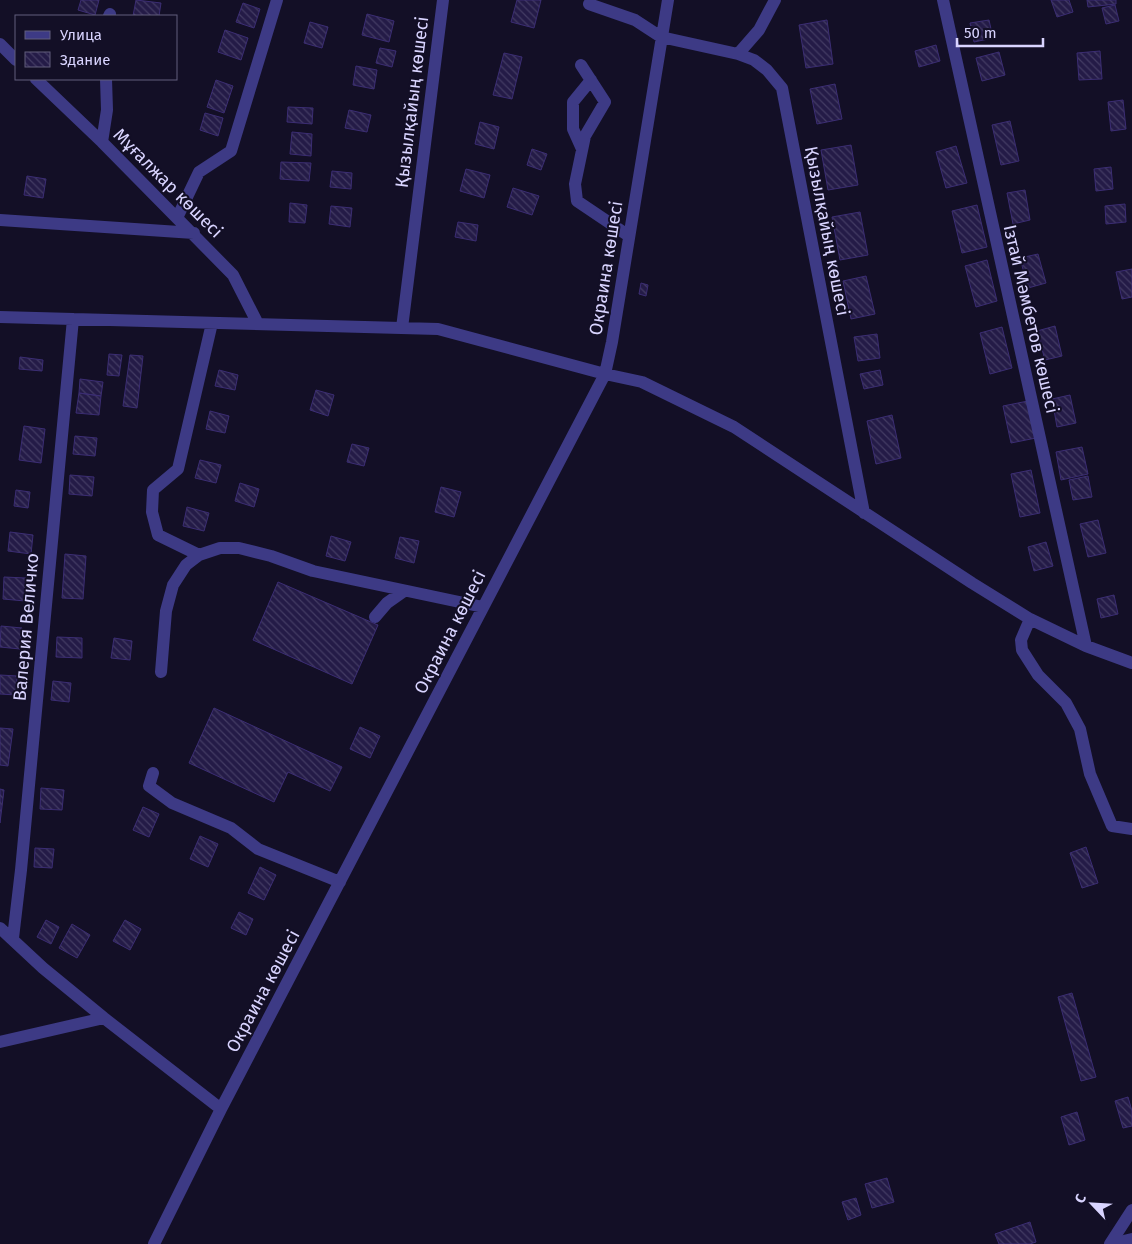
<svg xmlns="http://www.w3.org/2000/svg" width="1132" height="1244" viewBox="0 0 1132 1244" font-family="'Fira Sans',sans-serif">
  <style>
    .building { fill: url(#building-back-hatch); stroke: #3b2d73 }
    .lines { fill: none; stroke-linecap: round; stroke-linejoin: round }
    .minor { stroke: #3d3a85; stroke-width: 12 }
    .labels { text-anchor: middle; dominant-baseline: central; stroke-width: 4; stroke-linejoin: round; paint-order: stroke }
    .street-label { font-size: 18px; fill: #d9d4ff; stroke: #130f26 }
  </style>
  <defs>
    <pattern id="building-back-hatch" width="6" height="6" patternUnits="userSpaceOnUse" patternTransform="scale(1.25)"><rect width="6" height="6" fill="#241b47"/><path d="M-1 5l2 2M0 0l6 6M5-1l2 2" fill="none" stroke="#433b63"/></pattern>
  </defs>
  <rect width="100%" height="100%" fill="#130f26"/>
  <path class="building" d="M81 0H99L95 15 78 10Z
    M136 0 161 3 159 16H133Z
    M517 0H541L534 28 511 22Z
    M1051 0H1069L1073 12 1057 17Z
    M1087 0H1116V4L1088 7Z
    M243 3 260 9 254 28 236 22Z
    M1115 5 1119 21 1106 24 1102 8Z
    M367 14 394 21 389 42 362 35Z
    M827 20 833 64 806 68 799 25Z
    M989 20 993 38 974 42 970 23Z
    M310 22 328 27 322 48 304 43Z
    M225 30 248 38 241 60 218 52Z
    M936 45 940 61 919 67 915 51Z
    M380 48 396 51 392 67 376 63Z
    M1100 51 1102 79 1079 80 1077 53Z
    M999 52 1005 75 982 81 976 58Z
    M504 53 522 57 512 99 493 95Z
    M356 66 377 70 374 89 353 85Z
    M216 80 233 86 224 113 207 107Z
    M835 84 842 119 817 124 810 89Z
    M1123 100 1126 129 1111 131 1108 102Z
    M288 107 313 108 312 124 287 122Z
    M349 110 371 115 367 132 345 128Z
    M205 113 223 118 218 136 200 130Z
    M1010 121 1019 161 1001 165 992 125Z
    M480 122 499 127 494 149 475 144Z
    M292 132 312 134 311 156 290 154Z
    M851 145 858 185 828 190 821 150Z
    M956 146 967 183 946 188 936 152Z
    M532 149 547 154 541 170 527 165Z
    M281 162 311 163 309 181 280 179Z
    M1111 167 1113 189 1096 191 1094 169Z
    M466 169 490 175 484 198 460 191Z
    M332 171 352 173 351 189 330 187Z
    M27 176 46 179 43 198 24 195Z
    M513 188 539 196 532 215 507 207Z
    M1025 190 1030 220 1013 224 1007 193Z
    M290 203 307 205 305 223 289 222Z
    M1125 204 1126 222 1106 224 1105 206Z
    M977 205 987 247 962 253 952 211Z
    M331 206 352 208 350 227 329 224Z
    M860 212 868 255 840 260 832 217Z
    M458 222 478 225 476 241 455 237Z
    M1038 254 1046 283 1028 288 1020 258Z
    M987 260 997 301 976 307 965 266Z
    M1132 269V297L1122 299 1116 272Z
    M866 276 875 314 851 319 843 281Z
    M641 283 648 285 646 296 639 294Z
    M1055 326 1062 356 1045 360 1037 331Z
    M1002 327 1012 368 990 374 980 333Z
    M877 334 880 358 858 361 854 337Z
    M109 354 122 355 119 376 107 375Z
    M130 355 143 356 137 408 123 406Z
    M20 357 43 360 42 371 19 369Z
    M219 370 238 375 235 390 215 386Z
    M880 370 883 385 864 389 860 374Z
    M80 379 103 382 101 396 79 393Z
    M316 390 334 395 328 416 310 410Z
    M79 393 101 396 99 415 76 413Z
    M1070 395 1076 423 1057 427 1052 399Z
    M1028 401 1036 438 1011 443 1003 406Z
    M210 411 229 416 225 433 206 429Z
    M892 415 901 458 876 464 867 421Z
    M24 426 45 429 41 463 19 460Z
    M75 436 97 438 95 456 73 454Z
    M352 444 369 448 364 466 347 462Z
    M1082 447 1088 474 1061 480 1056 452Z
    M200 460 221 465 216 483 195 478Z
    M1031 470 1040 513 1020 517 1011 474Z
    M70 475 94 477 92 496 69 494Z
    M1088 476 1092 497 1073 500 1069 480Z
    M240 483 259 489 254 507 235 501Z
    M441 487 461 492 454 517 435 512Z
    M16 490 30 492 28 508 14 506Z
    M187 507 209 513 204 531 183 526Z
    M1098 520 1106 553 1088 557 1080 524Z
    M10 532 33 535 31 554 8 551Z
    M331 536 351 542 345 561 326 556Z
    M400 537 419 541 414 563 395 558Z
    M1046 542 1053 566 1034 571 1028 547Z
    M65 554 86 556 83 599 62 598Z
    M4 577 26 578 25 601 3 599Z
    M278 582 378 625 352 684 253 640Z
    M1114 595 1118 614 1101 618 1097 599Z
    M1 626 22 628 20 649 0 647Z
    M57 637 82 638V658L56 657Z
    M114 638 132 641 130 660 111 658Z
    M0 675 17 676 16 695 0 694Z
    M53 681 71 683 69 702 51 700Z
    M214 708 342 767 330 791 288 772 274 802 189 763Z
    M360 727 380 736 370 758 350 749Z
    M0 728 13 729 8 766 0 765Z
    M41 788 64 790 62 810 40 809Z
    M0 789 4 790 0 823Z
    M143 807 159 814 149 837 133 830Z
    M200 836 218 844 208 867 190 859Z
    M1086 847 1098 883 1082 888 1070 853Z
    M35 848 54 849 52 868 34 867Z
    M260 867 276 875 264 900 248 893Z
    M239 912 253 919 246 935 231 928Z
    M46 920 59 927 51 944 37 937Z
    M125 920 141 929 130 950 113 941Z
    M72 924 90 935 77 958 59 948Z
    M1072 993 1096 1077 1081 1081 1058 997Z
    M1128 1097 1132 1111V1126L1123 1128 1115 1101Z
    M1077 1112 1085 1140 1069 1145 1061 1117Z
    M887 1178 894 1202 872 1208 865 1184Z
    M856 1198 861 1215 848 1220 842 1202Z
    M1030 1222 1036 1242 1030 1244H999L995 1234Z"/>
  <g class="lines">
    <path class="minor" d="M943 0 1086 646
      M589 4 635 20 661 37 738 54 754 60 767 70 782 88 864 513
      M109 16 110 14
      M0 44 16 60
      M738 54 759 30 775 0
      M581 65 605 102 585 136 575 184 577 201 629 236
      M36 79 102 142 233 275 258 324
      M102 142 107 110 106 79
      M582 149 573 129V102L591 80
      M177 218 199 172 231 151 277 0
      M0 220 194 233
      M0 317 438 329 605 374 642 382 734 427 972 583 1030 619 1086 646 1132 663
      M402 328 443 0
      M199 555 158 535 152 512 153 490 178 469 212 323
      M375 617 387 603 404 591
      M1030 619 1021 640 1022 650 1038 675 1066 703 1080 729 1090 774 1112 826 1132 829
      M161 672 166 611 173 585 186 565 199 555 220 548H239L271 556 313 571 483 607
      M153 773 149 786 172 803 231 828 258 849 340 882
      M0 928 43 968 104 1018 221 1109
      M13 938 21 870 73 319
      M0 1042 104 1018
      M154 1244 221 1109 605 374 612 342 668 0
      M1110 1244 1132 1210
      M1111 1244 1132 1239"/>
  </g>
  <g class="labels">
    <g class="street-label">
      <text transform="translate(412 102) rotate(-83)">Қызылқайың көшесі</text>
      <text transform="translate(168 183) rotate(45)">Мұғалжар көшесі</text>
      <text transform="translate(827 231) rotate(79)">Қызылқайың көшесі</text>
      <text transform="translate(606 268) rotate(-81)">Окраина көшесі</text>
      <text transform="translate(1031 319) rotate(77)">Ізтай Мәмбетов көшесі</text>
      <text transform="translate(26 627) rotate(-85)">Валерия Величко</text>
      <text transform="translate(450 632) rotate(-63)">Окраина көшесі</text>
      <text transform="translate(263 991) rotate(-62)">Окраина көшесі</text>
    </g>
  </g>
  <rect x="15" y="15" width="162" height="65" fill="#130f26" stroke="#625e7d"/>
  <rect x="25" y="31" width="25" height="8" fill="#3d3a85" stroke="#625e7d"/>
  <text x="60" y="40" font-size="15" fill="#d9d4ff">Улица</text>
  <rect x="25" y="52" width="25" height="15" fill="url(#building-back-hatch)" stroke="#625e7d"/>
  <text x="60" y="65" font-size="15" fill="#d9d4ff">Здание</text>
  <g transform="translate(1092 1204) rotate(295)" stroke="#130f26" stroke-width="4" paint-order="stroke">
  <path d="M0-4L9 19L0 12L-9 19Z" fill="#d9d4ff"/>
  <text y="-8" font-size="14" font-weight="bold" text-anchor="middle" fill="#d9d4ff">С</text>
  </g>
  <path d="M957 38v8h86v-8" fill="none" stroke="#d9d4ff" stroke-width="2.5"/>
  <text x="964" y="38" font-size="15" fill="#d9d4ff" stroke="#130f26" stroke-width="4" paint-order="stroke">50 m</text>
</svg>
